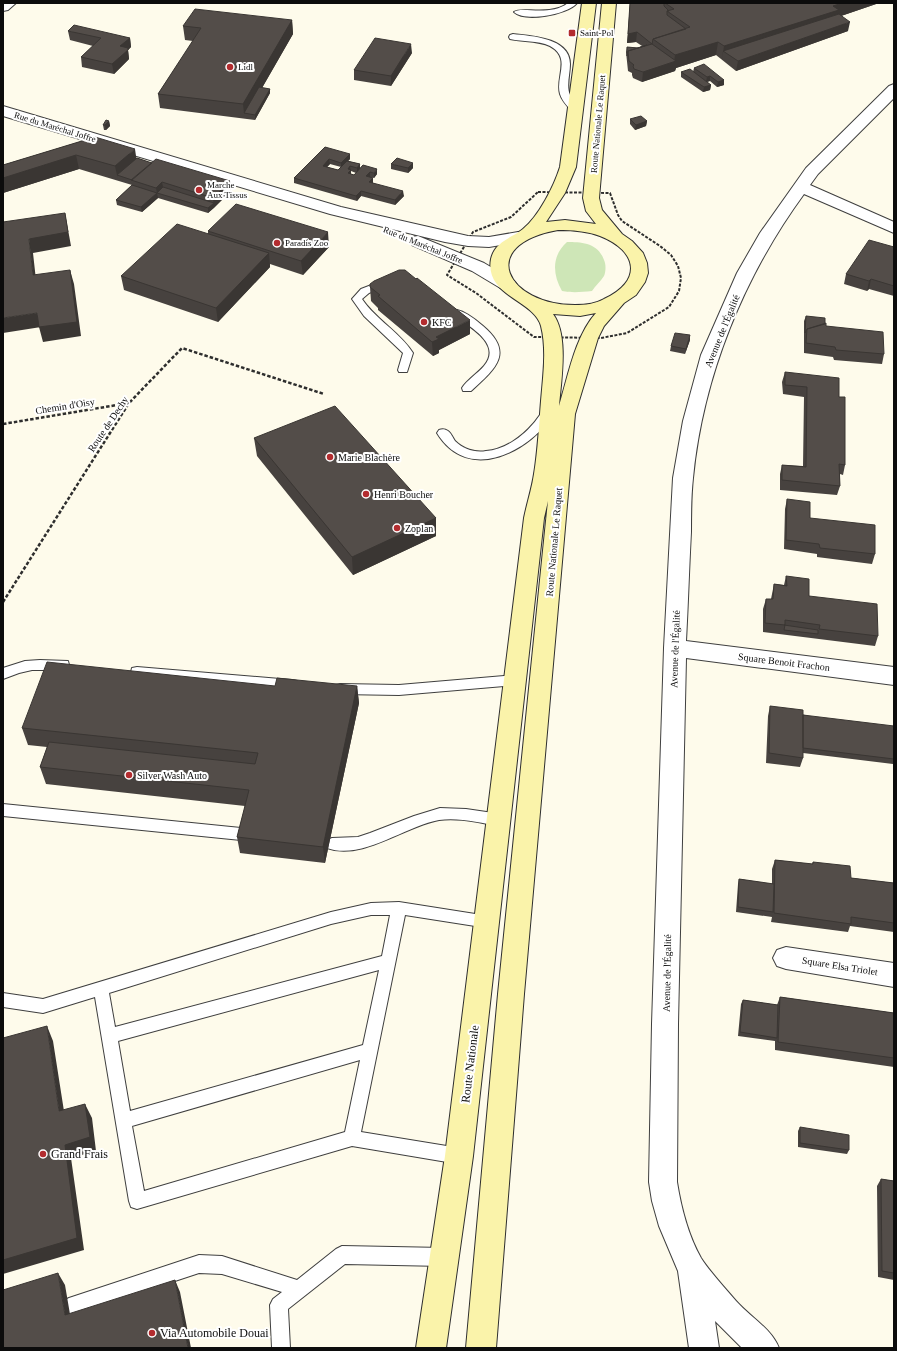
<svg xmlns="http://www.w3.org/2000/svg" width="897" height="1351" viewBox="0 0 897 1351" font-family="'Times New Roman',serif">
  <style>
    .green { fill: #cee6b7 }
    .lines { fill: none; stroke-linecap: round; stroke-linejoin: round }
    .service-casing { stroke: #3f3f3f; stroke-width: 2 }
    .minor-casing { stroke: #3f3f3f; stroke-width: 2 }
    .tertiary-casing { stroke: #3f3f3f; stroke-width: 2 }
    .secondary-casing { stroke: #2e2e2e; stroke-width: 2 }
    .path-far1 { stroke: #2e2e2e; stroke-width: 2; stroke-dasharray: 3 1.5; stroke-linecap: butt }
    .path { stroke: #2e2e2e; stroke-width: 2.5; stroke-dasharray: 3.5 2; stroke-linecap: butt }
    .service { fill: #fff; fill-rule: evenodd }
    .minor { fill: #fff; fill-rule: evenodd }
    .tertiary { fill: #fff; fill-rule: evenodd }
    .secondary { fill: #faf3aa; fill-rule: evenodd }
    .wall { fill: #47423f; fill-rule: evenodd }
    .shaded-wall { fill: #3a3633 }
    .building { fill: #534d49; stroke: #3a3633 }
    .poi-dot { fill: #b32c2f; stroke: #fff; stroke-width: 1.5 }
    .labels { text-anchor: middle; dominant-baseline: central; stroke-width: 4; stroke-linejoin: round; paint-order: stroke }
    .far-poi-label { font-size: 9px; fill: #0c0c0c; stroke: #fff; text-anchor: start }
    .far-street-label { font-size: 9px; fill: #0c0c0c; stroke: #fff }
    .poi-label { font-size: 10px; fill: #0c0c0c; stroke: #fff; text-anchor: start }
    .street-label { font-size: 10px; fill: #0c0c0c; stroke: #fff }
    .near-street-label { font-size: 12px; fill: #0c0c0c; stroke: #fff }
    .near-poi-label { font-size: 12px; fill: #0c0c0c; stroke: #fff; text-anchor: start }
  </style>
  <rect width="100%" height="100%" fill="#fefbeb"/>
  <path class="green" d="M567 242C582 242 598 243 604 260 606 264 606 271 604 276 601 281 595 286 592 291 581 292 573 293 562 291 552 274 552 255 567 242Z"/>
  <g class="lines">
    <g class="service-casing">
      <path id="service" d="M568 3H577C567 15 525 22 514 12 521 6 550 17 568 3Z
        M513 34C532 36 570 38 570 64 570 74 566 86 570 95 572 101 577 105 581 110L579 112H573C568 107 562 101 560 94 555 77 572 58 550 46 537 40 523 42 510 39L509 37 510 35Z
        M387 279 392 282 391 284 369 293 362 299C376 320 400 332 413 353L407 372H399L398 370 403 353 364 316 352 299 361 289Z
        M457 310C466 312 476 320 483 326 515 353 495 369 471 391H463L462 388C467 380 477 374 484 366 503 344 469 326 453 315L452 313Z
        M550 407 554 408 556 411C531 451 469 485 437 433L439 430C442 429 445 429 448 431 451 433 453 438 455 441 463 449 475 453 486 451 504 450 522 437 533 424 538 419 542 409 550 407Z
        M40 660 68 661 69 665 68 669 63 670H32L19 673 3 679V668L25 661Z
        M137 667 292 680 297 681 299 685 297 689 292 690 137 677 132 676 131 672 132 668Z
        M516 675 521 676 523 680 521 684 516 685 399 695 340 694 335 693 333 689 335 685 340 684 399 685Z
        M3 804 241 828 246 830 248 834 246 838 241 840 3 816Z
        M440 808 466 809 500 814 505 816 507 820 505 824 500 826C480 823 459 817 439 820 405 826 362 861 327 848L325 844 327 840 332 838 358 837 370 833 414 816Z
        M399 902 488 916 493 917 495 922 493 927 488 928 405 915 361 1132 459 1148 465 1150 467 1156 465 1162 459 1164 352 1146 137 1209 131 1207 129 1201 95 997 43 1013 3 1007V993L43 999 331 912 371 903ZM371 915H390L382 956 115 1027 109 993 331 924ZM379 970 363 1045 130 1111 118 1041ZM360 1060 345 1132 144 1191 132 1126Z
        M342 1246 444 1248 450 1251 453 1257 450 1263 444 1266 345 1264 288 1309 290 1348H272L270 1305 273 1299 282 1292 222 1274 199 1273 69 1316 63 1313 60 1307 63 1301 69 1298 199 1255 222 1256 297 1280 336 1249Z"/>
    </g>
    <g class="minor-casing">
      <path id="minor" d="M3 3H16L8 10 3 11Z
        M894 84V98L818 174 810 185 894 222V233L804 194C744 276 703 376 693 478 691 496 691 514 691 532 689 569 688 605 686 641L894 667V685L686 658 678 1024 677 1182C681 1207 688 1235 701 1258 710 1272 725 1288 736 1301 750 1317 771 1328 779 1348H742L715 1321 719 1348H689L678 1271 659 1226 652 1201 649 1182 652 1024 664 648 673 478 683 421 701 355 737 273 760 233 806 168 889 86Z
        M786 947 894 963V987L786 969 777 966 773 958 777 950Z"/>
    </g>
    <g class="tertiary-casing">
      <path id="tertiary" d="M3 106 341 207 468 236 489 237 518 232 524 233 526 237 524 241 489 247 468 246 445 242 330 214 3 116Z
        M418 236 484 263 514 281 517 285 514 289 508 290 502 289 472 271 412 245 410 241 412 237Z"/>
    </g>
    <g class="secondary-casing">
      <path id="secondary" d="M582 3H596L576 167 565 193 546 222 565 220 596 224 586 211 583 198 602 3H616L599 198 602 210 622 234 632 241 643 253 647 263 648 273 645 282 636 295 624 303 604 326 598 338 575 414 524 994 496 1348H466L498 994 548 501 544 518 473 1156 446 1348H416L445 1156 524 518C527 503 532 488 534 474 538 450 539 425 541 401 543 376 547 350 541 326 534 300 484 296 491 259 495 241 512 238 523 229 539 216 554 186 560 167ZM558 230C572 230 587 231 600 236 638 251 643 281 604 299 595 304 585 305 575 305 507 305 475 245 558 230ZM596 313C575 336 568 377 559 406 561 381 569 335 553 314L580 316Z"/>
    </g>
    <path class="path-far1" d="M538 192 610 193 618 215 622 221 660 246 671 255 678 266 681 278 679 291 669 307 627 333 601 338 534 337 476 293 447 275 473 232 511 217Z"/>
    <path class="path" d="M3 424 129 403
      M3 602 129 403 182 348 324 394"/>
    <use href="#service" class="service"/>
    <use href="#minor" class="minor"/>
    <use href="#tertiary" class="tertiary"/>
    <use href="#secondary" class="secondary"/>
  </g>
  <path class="wall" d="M630 3H879L841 16 848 31 736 71 716 55 676 68 675 71 642 82 633 78 632 75V73L628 71 626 52 627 47 638 48 642 46 636 42 627 43Z
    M292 20 293 34 262 88 270 89V93L255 120 160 108 158 94 193 41 185 40 183 26Z
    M68 31 130 38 131 47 128 50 129 59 114 74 82 67 81 57 93 46 70 40Z
    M412 53 391 86 354 80V70Z
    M694 68 724 80V85L717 87 710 81 707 82 711 85 710 90 703 92 681 77V72H693Z
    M630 119 647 121 646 126 635 130 630 124Z
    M109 121 110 126 106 130H104L103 125Z
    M95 137 137 158 231 191 208 213 158 198 142 212 117 205 116 200 132 185 79 169 3 193V165Z
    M325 147 350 159 348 161 360 164V168L377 174 374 178 370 177H369L373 178V183L404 196 395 205 361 196 357 201 294 183V178ZM330 164 341 167 338 170 327 167ZM351 171 356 173 354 175 351 174Z
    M391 164 413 168 408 173 391 169Z
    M208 231 329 247 303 275 270 264V267L218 322 124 290 121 276 208 234Z
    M894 247V296L869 289 867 291 844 284 846 274Z
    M370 287 470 334 439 350V353L433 356 378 310V308L371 301Z
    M806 316 825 324 826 326 884 354 882 364 834 360 833 357 804 353V321Z
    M690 340 685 354 670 351 671 346Z
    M785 372 839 397 845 465 843 475 840 474V486L837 495 780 490V474L782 465 803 466 804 397 783 394 782 382Z
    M254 438 436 518V536L353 575 257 456Z
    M787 499 810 518 875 554 872 564 817 557V554L784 549 785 509Z
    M786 576 809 596 878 636 875 646 763 632V609L766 599H771L774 584 784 585Z
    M275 686H357L359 703 325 863 240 853 237 837 245 806 46 784 40 767 47 747 28 745 22 728Z
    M770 706 894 738V761L893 764 803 753V758L800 767 766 763 768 716Z
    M775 860 812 864 813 862 851 878 894 883V932L850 926 848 932 771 922 772 917 736 912 738 884 739 879 772 884V869Z
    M780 997 894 1013V1067L775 1050V1041L738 1036 741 1004 743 1000 777 1005Z
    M800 1127 849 1150 847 1154 798 1147V1131Z
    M881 1179 894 1181V1280L878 1277 877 1186Z"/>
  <path class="shaded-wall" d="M842 3H879L838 17 723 51 722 60 724 46Z
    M292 20 293 34 247 114 244 113 243 104Z
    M850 22 848 31 736 71 738 61Z
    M637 32 636 42 627 43 628 34Z
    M130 38 131 47 128 50 129 59 114 74 112 64 120 46Z
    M718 42 716 55 676 68 675 71 642 82 643 72 674 62 675 55Z
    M411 44 412 53 391 86V76Z
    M710 76V81L706 82 707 77Z
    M724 80V85L717 87 718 82Z
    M711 85 710 90 703 92 704 87Z
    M270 89V93L255 120V115Z
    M109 121 110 126 106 130 105 125Z
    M647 121 646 126 635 130 636 125Z
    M135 149 137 163 117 175 118 180 115 166Z
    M350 154V159L341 168V163Z
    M76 155 79 169 3 193V178Z
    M329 159 330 164 323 171V166Z
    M413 163V168L408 173V168Z
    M360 164V169L357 173V168Z
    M350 166 351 175 348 178V169Z
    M377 169V174L374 178V173Z
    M370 172V177L366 181V176Z
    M373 178V183L369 182Z
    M230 181 231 191 214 208 213 198Z
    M162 182 164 192 157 193 156 188Z
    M361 191V196L357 201 356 196Z
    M403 191 404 196 395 205V200Z
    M157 193 158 198 142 212 141 207Z
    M214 203V208L208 213V208Z
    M65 213 71 246 33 253 37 289 33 275 29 239Z
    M328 232 329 247 303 275 301 261Z
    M269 253 270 267 218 322 216 308Z
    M70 270 74 284 81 336 43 342 39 327Z
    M871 279 869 289 867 291 869 281Z
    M37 313 41 327 3 333V318Z
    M470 320V334L439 350V353L433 356 432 342 436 337Z
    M690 335V340L685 354 686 349Z
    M436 518V536L353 575 352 557Z
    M357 686 359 703 325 863 323 847Z
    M47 1026 53 1041 66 1124 59 1111Z
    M85 1104 92 1118 96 1151 71 1158 84 1250 3 1274V1260L65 1145Z
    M58 1273 65 1285 72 1326 65 1315Z
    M175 1280 180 1292 191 1348H188Z"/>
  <path class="building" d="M630 3H664V6L669 11H667V15L686 29 653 39 652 44 676 61 643 72 634 69 633 66 634 65 629 61 628 51 652 44 637 32 628 34Z
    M665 3H842L833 6 839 10 724 46 718 42 675 55 653 39 690 27 667 11 674 9Z
    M195 9 292 20 243 104 158 94 201 28 183 26Z
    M839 14 850 22 738 61 723 51Z
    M74 25 130 38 120 46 128 48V50L112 64 81 57 101 38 68 31Z
    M375 38 411 44 391 76 354 70Z
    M647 45 628 51 627 56V47L638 48Z
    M704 64 724 80 718 82 710 76 707 77 694 68Z
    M690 69 711 85 704 87 681 72Z
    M259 87 270 89 255 115 244 113Z
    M641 116 647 121 636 125 630 119Z
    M106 120 109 121 105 125H103Z
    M95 137 135 149 115 166 76 155 3 178V165Z
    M325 147 350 154 341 163 329 159 323 166 338 170 347 161 360 164 357 168 350 166 348 169 351 170 348 173 354 175 363 165 377 169 374 173 370 172 366 176 373 178 369 182 403 191 395 200 361 191 356 196 294 178Z
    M137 158 152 163 132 180 117 175Z
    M397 158 413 163 408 168 391 164Z
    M156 159 230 181 213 198 162 182 156 188 131 180Z
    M132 185 157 193 141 207 116 200Z
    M163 187 214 203 208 208 157 193Z
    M236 204 328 232 301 261 208 231Z
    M65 213 68 232 29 239 33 275 70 270 77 322 39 327 37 313 3 318V222Z
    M177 224 269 253 216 308 121 276Z
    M869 240 894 247V286L871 279 869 281 846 274Z
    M399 270H405L416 279 417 278 470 320 436 337 439 339 432 342 378 296 380 295 370 287V284L374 281Z
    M806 316 825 318V324L807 329 805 333Z
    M826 323V326L883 332 884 354 836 350 835 347 806 343 807 329Z
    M675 333 690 335 686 349 671 346Z
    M785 372 839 378V397H845V465L839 464 840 486 782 480V465L806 467 807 387 785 385Z
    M335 406 436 518 352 557 254 438Z
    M787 499 810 502V518L875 525V554L820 548 819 544 786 540Z
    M786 576 809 579V596L877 604 878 636 819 629 820 625 785 620V625L765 623 766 599H773L774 584 787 586Z
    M784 625 818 630V634L784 630 785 625Z
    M47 662 275 686 277 678 357 686 323 847 237 837 249 790 40 767 49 742 255 764 258 753 22 728Z
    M770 706 803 710V758L769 753Z
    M803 715 894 726V759L803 748Z
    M775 860 813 864V862L850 866 851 878 894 883V923L851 917V924L774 913Z
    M739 879 774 884 773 912 738 907Z
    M780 997 894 1013V1058L778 1042Z
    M743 1000 778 1005 777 1038 740 1032Z
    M47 1026 59 1111 85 1104 90 1137 65 1145 77 1238 3 1260V1038Z
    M800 1127 849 1135V1150L800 1143Z
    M881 1179 894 1181V1273L882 1271Z
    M58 1273 65 1315 175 1280 188 1348H3V1290Z"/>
  <g class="poi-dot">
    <rect x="568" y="29" width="8" height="8" rx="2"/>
    <circle cx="230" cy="67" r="4"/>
    <circle cx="199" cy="190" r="4"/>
    <circle cx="277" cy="243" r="4"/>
    <circle cx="424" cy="322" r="4"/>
    <circle cx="330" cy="457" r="4"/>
    <circle cx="366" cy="494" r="4"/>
    <circle cx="397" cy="528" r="4"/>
    <circle cx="129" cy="775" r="4"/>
    <circle cx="43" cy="1154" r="4"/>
    <circle cx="152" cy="1333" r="4"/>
  </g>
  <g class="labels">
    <g class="far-poi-label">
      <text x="580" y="33">Saint-Pol</text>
      <text x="238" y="67">Lidl</text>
      <text x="207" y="185">Marche<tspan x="207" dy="10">Aux Tissus</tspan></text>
      <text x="285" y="243">Paradis Zoo</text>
    </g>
    <g class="far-street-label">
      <text transform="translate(598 124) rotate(-85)">Route Nationale Le Raquet</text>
      <text transform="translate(55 127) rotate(17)">Rue du Maréchal Joffre</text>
      <text transform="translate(423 245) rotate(22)">Rue du Maréchal Joffre</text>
    </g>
    <g class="poi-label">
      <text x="432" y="322">KFC</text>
      <text x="338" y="457">Marie Blachère</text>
      <text x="374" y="494">Henri Boucher</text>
      <text x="405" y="528">Zoplan</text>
      <text x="137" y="775">Silver Wash Auto</text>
    </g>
    <g class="street-label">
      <text transform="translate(722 331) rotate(-68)">Avenue de l'Égalité</text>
      <text transform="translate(65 406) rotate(-9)">Chemin d'Oisy</text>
      <text transform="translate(108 424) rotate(-56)">Route de Dechy</text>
      <text transform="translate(554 542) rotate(-85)">Route Nationale Le Raquet</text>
      <text transform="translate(675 649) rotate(-88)">Avenue de l'Égalité</text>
      <text transform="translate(784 662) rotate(7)">Square Benoit Frachon</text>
      <text transform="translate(840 966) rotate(9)">Square Elsa Triolet</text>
      <text transform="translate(667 973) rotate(-89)">Avenue de l'Égalité</text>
    </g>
    <g class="near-street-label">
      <text transform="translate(470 1064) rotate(-83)">Route Nationale</text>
    </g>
    <g class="near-poi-label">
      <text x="51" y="1154">Grand Frais</text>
      <text x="160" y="1333">Via Automobile Douai</text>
    </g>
  </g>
  <rect width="897" height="1351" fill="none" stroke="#0c0c0c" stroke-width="8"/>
</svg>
